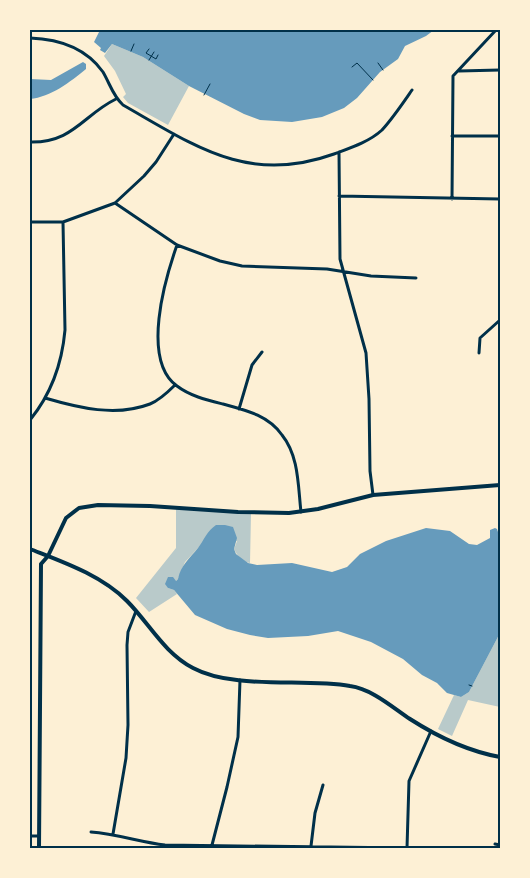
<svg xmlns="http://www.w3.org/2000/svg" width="530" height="878" viewBox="0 0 530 878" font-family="Barlow,sans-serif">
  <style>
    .green { fill: #b9caca }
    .water { fill: #669bbc }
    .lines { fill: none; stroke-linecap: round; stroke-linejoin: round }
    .path { stroke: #003049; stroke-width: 1 }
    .minor { stroke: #003049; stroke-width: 3 }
    .tertiary { stroke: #003049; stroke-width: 4 }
    .neatline { fill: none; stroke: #003049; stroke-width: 2 }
  </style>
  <rect width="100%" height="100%" fill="#fdf0d5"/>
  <path class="green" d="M112 44 143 57 189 86 168 125 128 103 123 97 126 94 115 71 104 56Z
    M176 509 251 514 250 563C243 562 237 556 234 549L237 541 199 547 185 562 178 579 168 588 174 590 177 594 149 612 136 598 176 548Z
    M500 633V707L468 700 452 736 438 729 454 695 461 697 469 692Z"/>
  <path class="water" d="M100 30H434L426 36 405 46 398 59 380 72 357 98 344 108 322 117 292 122 260 120 244 114 189 86 143 57 112 44 105 53 100 50 101 48 94 42Z
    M83 62 86 64V69C70 82 51 97 30 99V79L51 80Z
    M216 525H225L233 527 237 538 234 549 236 554 248 563 257 565 292 563 332 572 347 567 360 554 386 541 426 528 450 531 469 544 477 545 490 538V530L495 528 497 529 500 538V633L469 692 461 697 447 693 437 683 422 675 403 659 371 642 338 631 308 636 268 638 250 635 227 629 195 615 174 590 168 588 165 584 168 577H173L176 581 178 579C181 565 189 559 198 548 204 540 207 531 216 525Z"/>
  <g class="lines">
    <path class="path" d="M149 49 146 53 156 59 158 55
      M131 51 134 44
      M149 60 154 52
      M378 63 383 70
      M352 67 357 63 373 80
      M204 95 210 84
      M469 685 472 686"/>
    <path class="minor" d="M30 38C58 39 86 48 103 72 110 84 113 96 123 105 195 146 248 185 334 154 350 148 369 142 382 130 393 118 403 103 412 90
      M459 71 500 70
      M452 136H500
      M30 142C73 143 83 115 116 99
      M339 152 340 259 366 353 369 399 370 471 373 495
      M339 196 500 199
      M452 199 453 76 496 30
      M115 203 177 245 220 261 242 266 327 269 371 276 416 278
      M30 222H63L115 203 144 176 156 162 174 134
      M177 245C165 279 141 360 177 386 190 396 207 400 223 404 245 410 268 415 282 435 299 456 298 486 301 512
      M479 353 480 338 500 320
      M45 398C79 408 116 417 150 404 160 400 168 392 175 385
      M239 409 252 365 262 352
      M30 420C52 393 62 364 65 330L63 222
      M91 832C117 834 140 842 165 845L407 848
      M113 834 126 758 128 725 127 645 128 632 136 611
      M30 836H39
      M495 844 500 845
      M212 845 227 787 238 737 240 680
      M311 846 315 813 323 785
      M407 848 409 781 431 731"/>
    <path class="tertiary" d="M30 549C63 562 101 575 127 601 149 623 164 653 193 668 234 690 304 678 350 686 372 689 392 707 410 719 438 737 467 751 500 757
      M39 848 41 564 48 556 66 518 79 508 98 505 150 506 238 512 289 513 318 509 373 495 500 485"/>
  </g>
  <rect width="530" height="878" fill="none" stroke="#fdf0d5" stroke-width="62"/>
  <rect x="31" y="31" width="468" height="816" class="neatline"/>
</svg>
